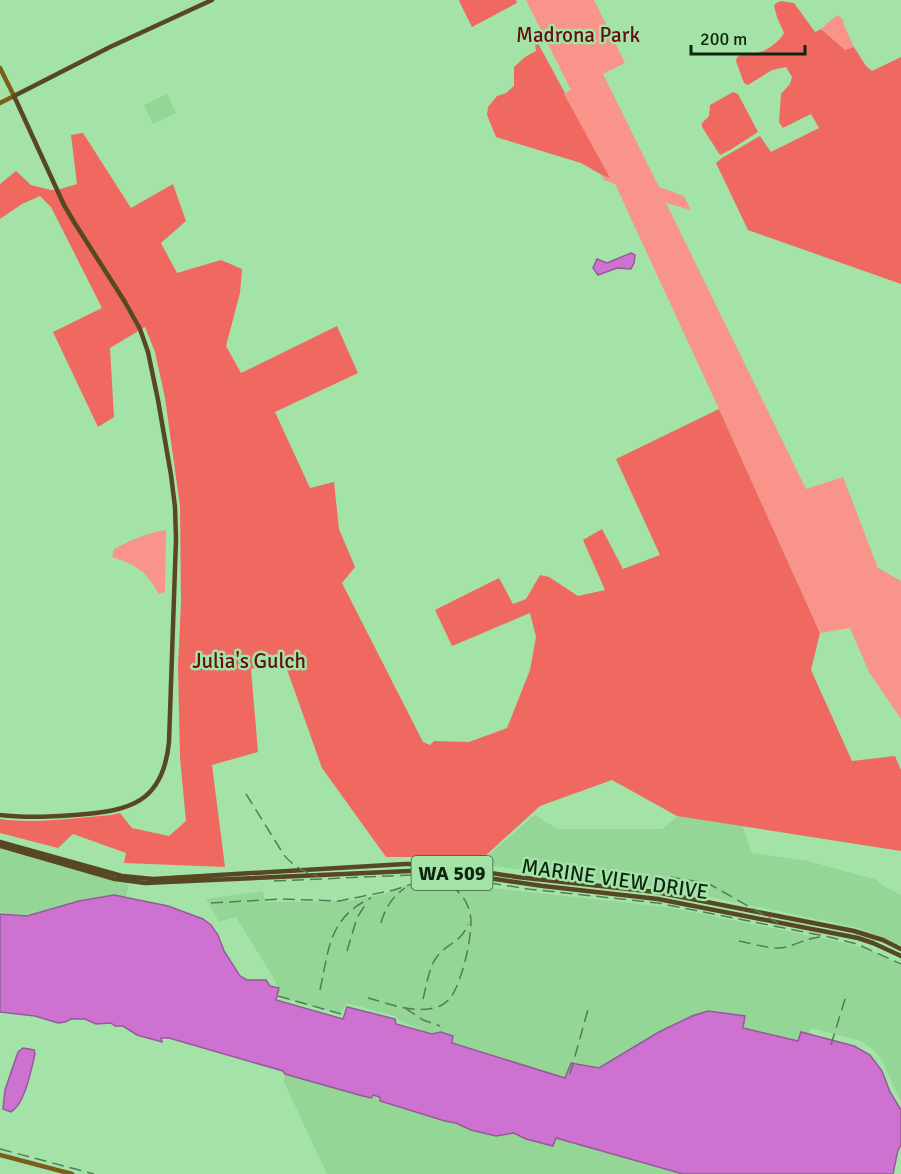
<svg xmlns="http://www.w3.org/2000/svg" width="901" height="1174" viewBox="0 0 901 1174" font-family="Signika,sans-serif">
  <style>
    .built { fill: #93d696 }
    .green { fill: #f9948b }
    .forest { fill: #ef6961 }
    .water { fill: #ce72d2; stroke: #945b98; stroke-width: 1.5 }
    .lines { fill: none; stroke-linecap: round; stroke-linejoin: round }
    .secondary { stroke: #7a5e19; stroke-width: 4.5 }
    .primary { stroke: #584723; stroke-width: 4.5 }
    .rail { stroke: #537d55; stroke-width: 1.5; stroke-dasharray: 12 6; stroke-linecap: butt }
    .labels { text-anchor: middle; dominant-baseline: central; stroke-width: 5; stroke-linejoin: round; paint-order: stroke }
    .shield { fill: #a4e3a7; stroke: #3b5f3d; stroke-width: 1.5 }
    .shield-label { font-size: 20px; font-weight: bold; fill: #0e2610 }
    .park-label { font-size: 21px; fill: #630e10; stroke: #a4e3a7 }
    .street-label { font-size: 21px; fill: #0e2610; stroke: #a4e3a7 }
  </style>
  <rect width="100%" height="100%" fill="#a4e3a7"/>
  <path class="built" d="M167 94 176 113 153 124 144 105Z
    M683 812 740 819 752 853 808 861 877 880 882 885 901 895V945L877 935 855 927 676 890 478 864 535 815 551 825 558 829H662Z
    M0 849 129 885 126 897 114 895 79 902 27 916 13 915 0 911Z
    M419 880 667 907 837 941 868 949 885 957 901 966V1102L881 1058 870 1047 861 1041 811 1028 809 1034 801 1032 798 1042 743 1028 745 1016 708 1011 692 1016 659 1032 599 1068 571 1063 565 1078 451 1043 441 1032 432 1034 400 1021 395 1016 347 1003 341 1014 280 997 275 980 236 917 219 922 206 899 263 891 265 902 349 901 384 894Z
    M285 1074 371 1098 373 1095 381 1097 380 1101 445 1121 456 1123 471 1130 496 1136 514 1133 526 1139 552 1145 555 1138 683 1174H327L284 1082Z"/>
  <path class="green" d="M526 0H594L625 63 603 74 659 187 684 196 691 210 666 203 806 489 843 477 878 568 901 581V719L869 672 850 628 820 633 719 409 615 184 604 180 602 175 609 177 563 94 571 90Z
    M837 15 844 20 843 23 854 47 845 51 821 29Z
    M166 530 165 592 159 594C146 571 137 565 112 557L114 549C131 540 147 533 166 530Z"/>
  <path class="forest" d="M460 0H516L517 3 472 27 459 1Z
    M781 1 794 3 815 32 821 29 845 50 854 47 866 66 872 71 901 57V284L748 230 716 163 722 158 760 136 771 152 819 128 811 114 783 128 779 122 781 94 790 84 792 77 786 67 772 70 748 85 744 83 736 61 737 57C747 52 746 53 756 53 766 52 780 41 784 33L777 17 774 6 776 3Z
    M534 36 565 93 564 94 610 178 602 175 581 163 496 137 487 115 488 107 497 96 506 93 514 86V67L525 57 536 51Z
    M733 92 738 94 758 132 730 150 720 155 702 127V123L709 116 710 105Z
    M83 133 131 208 173 184 186 221 161 243 177 273 221 260 242 269 240 293 226 346 241 373 337 326 358 373 275 412 310 488 334 482 339 529 355 567 342 583 423 742 430 745 434 741 469 742 507 728 530 670 536 637 530 613 452 646 435 610 499 578 513 604 526 599 540 575 549 577 578 596 605 590 583 540 602 529 623 569 660 555 616 459 719 409 820 633 811 670 852 761 895 756 901 770V851L677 816 612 780 540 806 484 857H386L322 768 284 661 251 669 258 752 212 765 225 867 124 863 126 853 73 834 58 848 0 833V819C37 824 74 818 111 815L120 813 132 828 169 836 186 821 180 758 178 666 181 603 180 506 165 398 155 352 145 327 110 348 114 417 98 427 53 332 102 308 51 207 40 196 22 204 0 219V184L16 171 31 185 51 190H57L77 184 71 135Z"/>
  <path class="water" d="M631 253 635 255 634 263 631 269 617 268 598 275 593 268 597 259 607 263Z
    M114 895 168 906 203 919 211 925 218 935 224 951 240 976 247 980H266L270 986 279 988 276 1000 343 1019 347 1007 395 1019 396 1024 432 1034 441 1032 453 1036 452 1043 565 1078 571 1063 599 1068 659 1032 692 1016 708 1011 745 1016 743 1028 798 1041 801 1032 854 1046 870 1055 882 1071 890 1092 901 1110V1145L898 1150 893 1174H683L556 1138 553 1146 526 1139 514 1133 496 1136 471 1130 456 1123 445 1121 380 1101V1097L373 1095 371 1098 359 1095 285 1074 283 1071 169 1038H161L162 1042 137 1035 123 1026H115L111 1023 96 1024 85 1019H71L65 1022 58 1023 35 1016 0 1012V914L27 916 79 901Z
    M23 1048 34 1050 35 1054C31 1070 25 1104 11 1112L3 1109 5 1090 18 1052Z"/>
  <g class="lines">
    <path class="secondary" d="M0 68 14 96 0 103
      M0 1155 72 1174"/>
    <path class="primary" d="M0 815C25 818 49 817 75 815 130 811 163 803 169 742L176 539 175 507 171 475 158 400 148 352 140 329 125 302 74 222 64 205 14 96 110 47 212 0
      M0 842 122 876 153 879 405 864H434L517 877 656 892 854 931 883 940 901 949
      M0 846 115 879 145 883 432 870 543 886 658 899 858 938 873 943 901 956"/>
    <path class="rail" d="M246 794 284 855C293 866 304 872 317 876
      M670 877 701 882 711 885 778 923
      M274 881 434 874 528 889 658 903 829 937 857 944 901 964
      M211 903 281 899 339 901 394 890 427 879
      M381 923C385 908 392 897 405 888
      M739 941C751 943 765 948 778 948 792 948 805 938 820 937
      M347 951 357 918 365 905
      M320 990C329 950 328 918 371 898
      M278 996 341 1014
      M368 998C390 1004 417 1015 440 1006 444 1004 448 1001 451 997 462 982 476 927 469 909 463 893 453 885 437 880
      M423 999C426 988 429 967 436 958 446 943 462 943 468 924
      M405 1008 423 1020 440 1026
      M831 1045 845 999
      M570 1074 589 1006
      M0 1149 94 1174"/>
  </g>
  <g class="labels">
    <rect class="shield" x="411.5" y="856" width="81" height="34" rx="4.5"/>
    <g class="shield-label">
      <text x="452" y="873">WA 509</text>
    </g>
    <g class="park-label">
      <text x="578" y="35">Madrona Park</text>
      <text x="249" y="661">Julia's Gulch</text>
    </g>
    <g class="street-label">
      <text transform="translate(615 879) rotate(8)">MARINE VIEW DRIVE</text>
    </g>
  </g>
  <path d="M691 45v9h114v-9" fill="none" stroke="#0e2610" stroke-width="3"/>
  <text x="700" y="45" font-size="18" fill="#0e2610" stroke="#a4e3a7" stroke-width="4.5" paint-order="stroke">200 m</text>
</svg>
